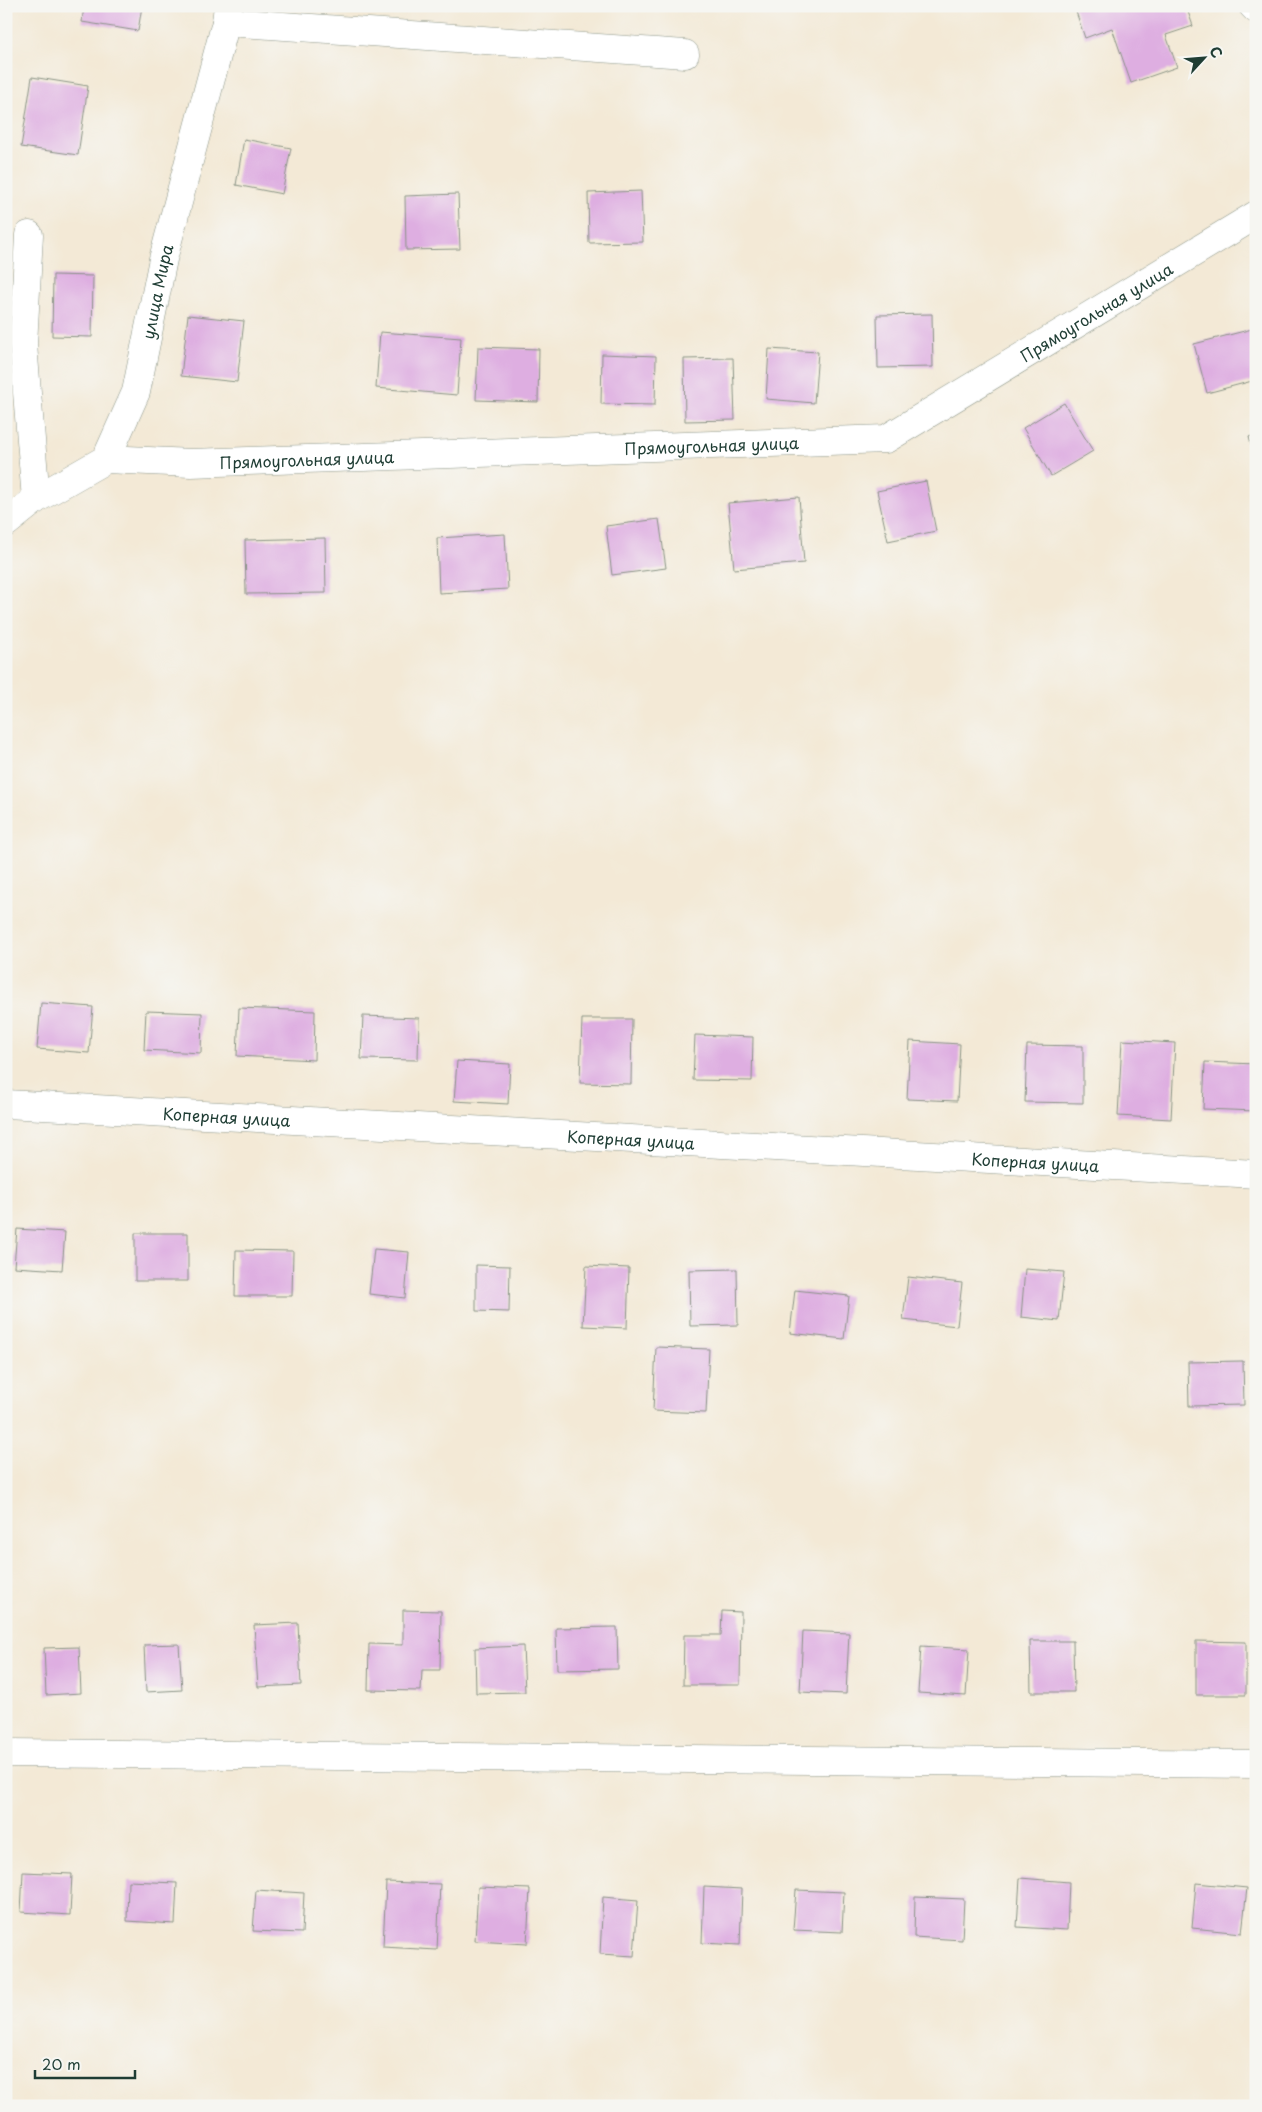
<svg xmlns="http://www.w3.org/2000/svg" width="1262" height="2112" viewBox="0 0 1262 2112" font-family="'Playpen Sans',sans-serif">
  <style>
    .building { fill: #deaee1 }
    .lines { fill: none; stroke-linecap: round; stroke-linejoin: round }
    .minor-casing { stroke: #899385; stroke-width: 29 }
    .major-casing { stroke: #899385; stroke-width: 29 }
    .minor { stroke: #fff; stroke-width: 28 }
    .major { stroke: #fff; stroke-width: 28 }
    .labels { text-anchor: middle; dominant-baseline: central; stroke-width: 5; stroke-linejoin: round; paint-order: stroke }
    .street-label { font-size: 16px; fill: #1f3d34; stroke: #f6f6f2 }
  </style>
  <rect width="100%" height="100%" fill="#f6f6f2"/>
  <filter id="ink" filterUnits="userSpaceOnUse"><feTurbulence type="fractalNoise" baseFrequency=".02" numOctaves="2"/><feDisplacementMap in="SourceGraphic" scale="10" xChannelSelector="R" yChannelSelector="G"/><feConvolveMatrix kernelMatrix="1 2 1 2 8 2 1 2 1" color-interpolation-filters="sRGB"/></filter>
  <filter id="wash" filterUnits="userSpaceOnUse"><feTurbulence type="fractalNoise" baseFrequency=".0096" numOctaves="4" result="noise"/><feDisplacementMap in="SourceGraphic" scale="20" xChannelSelector="R" yChannelSelector="G"/><feGaussianBlur stdDeviation="1.12" result="paint"/><feColorMatrix in="noise" values="0 0 0 0 0 0 0 0 0 0 0 0 0 0 0 0 0 1.4 0 .05"/><feComposite in="paint" operator="in"/></filter>
  <g filter="url(#wash)">
    <rect width="100%" height="100%" fill="#f3e9d6"/>
    <g id="blocks">
      <path class="building" d="M84 6H142L138 31 82 22Z
        M1074 6H1186L1193 26 1166 35 1177 67 1131 83 1112 28 1085 38Z
        M32 77 88 86 78 155 21 147Z
        M244 139 291 148 282 194 236 185Z
        M641 191 643 242 589 243 588 193Z
        M458 194 460 249 406 250 405 196Z
        M53 275 93 276 92 337 52 336Z
        M932 314 933 367 878 368 877 315Z
        M188 315 244 321 237 382 181 376Z
        M1256 328V380L1207 393 1194 344Z
        M380 332 461 338 457 395 376 388Z
        M478 347 539 349 538 402 476 400Z
        M769 349 818 352 814 403 766 399Z
        M602 354 656 356 655 405 601 404Z
        M733 358 735 420 685 421 684 359Z
        M1064 403 1093 451 1051 476 1023 428Z
        M1256 434V459H1255L1249 437Z
        M926 481 936 531 888 541 877 491Z
        M799 497 804 563 734 569 728 503Z
        M659 519 666 568 612 575 606 526Z
        M505 534 508 589 439 593 437 538Z
        M325 538 326 593 246 594 245 540Z
        M41 1003 93 1007 89 1053 37 1049Z
        M239 1008 315 1011 314 1060 237 1056Z
        M146 1011 202 1013 201 1053 144 1050Z
        M363 1016 419 1018 418 1060 361 1059Z
        M582 1019H632L631 1084 580 1083Z
        M695 1035 753 1037 752 1081 693 1080Z
        M1122 1040 1175 1043 1171 1119 1118 1116Z
        M910 1041 960 1044 957 1101 907 1099Z
        M1027 1045 1083 1046V1103L1025 1102Z
        M457 1061 510 1064 508 1104 454 1101Z
        M1205 1062 1256 1064V1111L1203 1109Z
        M17 1229 65 1232 62 1270 14 1267Z
        M135 1233H188V1281H135Z
        M374 1249 409 1252 405 1298 369 1294Z
        M236 1250 293 1251 292 1296H235Z
        M476 1265 510 1266 509 1312 476 1311Z
        M586 1266 629 1268 627 1328 583 1326Z
        M737 1269 738 1325 690 1326 689 1270Z
        M1025 1269 1064 1272 1059 1321 1021 1317Z
        M908 1277 962 1283 957 1326 903 1320Z
        M795 1290 849 1296 844 1339 790 1333Z
        M656 1347 709 1349 706 1413 653 1411Z
        M1243 1361 1244 1405 1189 1406 1188 1362Z
        M403 1610 441 1611 440 1670H422L421 1691 368 1690 369 1644 403 1645Z
        M722 1611 741 1612 740 1685H683L684 1635H721Z
        M298 1623 301 1685 258 1687 254 1625Z
        M617 1627 618 1669 557 1670 556 1628Z
        M803 1631 849 1633 846 1694 800 1692Z
        M1030 1641H1073L1074 1692H1031Z
        M1196 1641 1246 1642V1695H1196Z
        M179 1644 182 1690 146 1692 144 1645Z
        M523 1646 525 1692 476 1693 475 1648Z
        M921 1646 969 1649 966 1696 918 1693Z
        M79 1647 81 1693 46 1695 44 1648Z
        M23 1872 72 1874 70 1915 21 1912Z
        M1020 1878 1069 1882 1067 1930 1017 1927Z
        M128 1881 177 1883 175 1924 127 1921Z
        M386 1882 440 1884 437 1950 383 1947Z
        M1196 1883 1247 1888 1242 1933 1192 1928Z
        M478 1887 530 1889 527 1944 475 1941Z
        M704 1887 742 1889 740 1945 702 1943Z
        M256 1890 304 1893 302 1933 253 1931Z
        M796 1890 844 1892 842 1932 793 1930Z
        M603 1897 638 1900 634 1956 600 1954Z
        M915 1897 964 1899 962 1940 914 1937Z"/>
    </g>
  </g>
  <g filter="url(#ink)">
    <use href="#blocks" fill-opacity="0" stroke="#899385" stroke-width="1"/>
    <g class="lines">
      <g class="minor-casing">
        <g id="minor">
          <path d="M1253 6 1256 9"/>
          <path d="M226 22 685 54"/>
          <path d="M29 235 23 345 36 499"/>
          <path id="s1" d="M106 459 191 463 886 439 1256 215"/>
          <path id="s2" d="M6 523 36 499 106 459 136 392 163 259 226 22 228 6"/>
          <path id="s3" d="M6 1104 1256 1174"/>
        </g>
      </g>
      <g class="major-casing">
        <path id="major" d="M6 1753 1256 1764"/>
      </g>
      <use href="#minor" class="minor"/>
      <use href="#major" class="major"/>
    </g>
  </g>
  <g class="labels">
    <g class="street-label">
      <text stroke="none"><textPath href="#s2" startOffset="295">улица Мира</textPath></text>
      <text stroke="none"><textPath href="#s1" startOffset="1026">Прямоугольная улица</textPath></text>
      <text stroke="none"><textPath href="#s1" startOffset="606">Прямоугольная улица</textPath></text>
      <text stroke="none"><textPath href="#s1" startOffset="201">Прямоугольная улица</textPath></text>
      <text stroke="none"><textPath href="#s3" startOffset="221">Коперная улица</textPath></text>
      <text stroke="none"><textPath href="#s3" startOffset="626">Коперная улица</textPath></text>
      <text stroke="none"><textPath href="#s3" startOffset="1031">Коперная улица</textPath></text>
    </g>
  </g>
  <rect width="1262" height="2112" fill="none" stroke="#f6f6f2" stroke-width="25"/>
  <g transform="translate(1204 58) rotate(64)" stroke="#f6f6f2" stroke-width="4" paint-order="stroke">
  <path d="M0-4L9 19L0 12L-9 19Z" fill="#1f3d34"/>
  <text y="-8" font-size="14" font-weight="bold" text-anchor="middle" fill="#1f3d34">С</text>
  </g>
  <path d="M35 2070v8h100v-8" fill="none" stroke="#1f3d34" stroke-width="2.5"/>
  <text x="42" y="2070" font-size="15" fill="#1f3d34" stroke="#f6f6f2" stroke-width="4" paint-order="stroke">20 m</text>
</svg>
